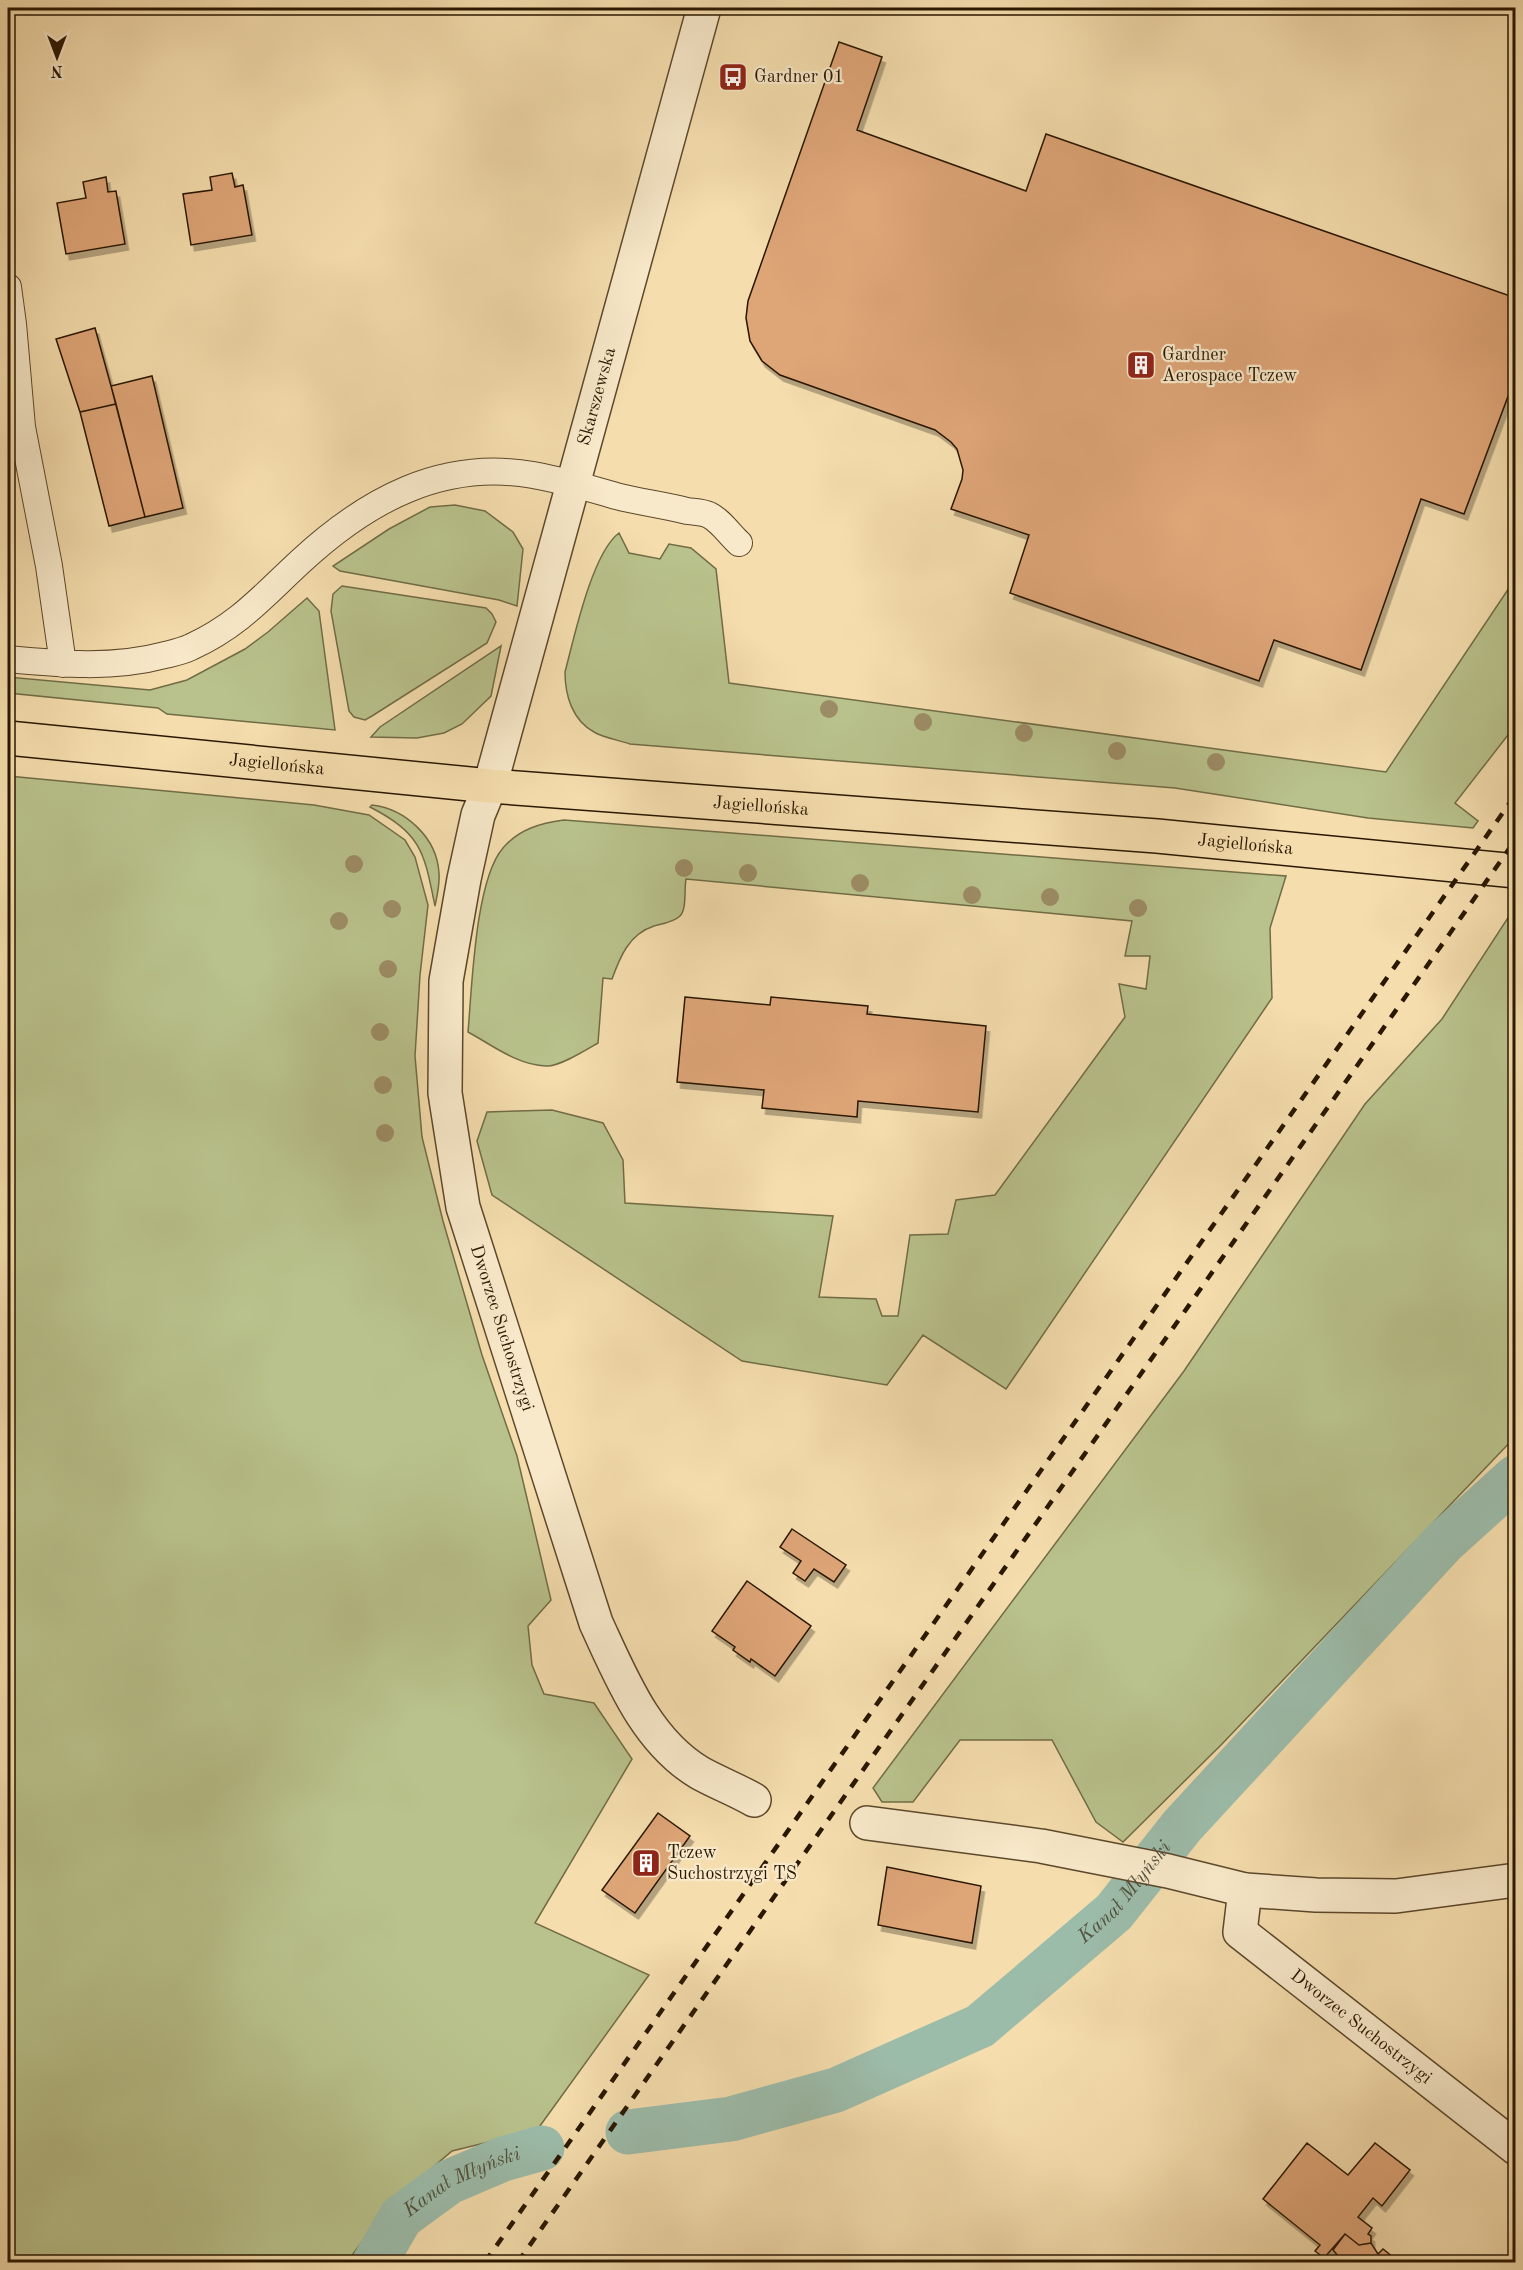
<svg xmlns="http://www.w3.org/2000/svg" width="1523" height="2270" viewBox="0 0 1523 2270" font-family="'Old Standard TT',serif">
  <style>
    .green { fill: #b9c28c; stroke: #716c46; stroke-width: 1.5 }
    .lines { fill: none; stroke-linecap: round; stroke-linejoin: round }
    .canal { stroke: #9cbcaa; stroke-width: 45 }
    .building { fill: #dea577; stroke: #291700; stroke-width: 1.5; filter: url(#shadow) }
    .service-casing { stroke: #5c482b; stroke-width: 28 }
    .minor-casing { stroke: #5c482b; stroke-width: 36 }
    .tertiary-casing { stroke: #5c482b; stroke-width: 36 }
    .primary-casing { stroke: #291700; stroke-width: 36 }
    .service { stroke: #f8e9ca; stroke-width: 26 }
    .minor { stroke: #f8e9ca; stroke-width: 33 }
    .tertiary { stroke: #f8e9ca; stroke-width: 33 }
    .primary { stroke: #f5ddad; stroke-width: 33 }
    .rail { stroke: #291700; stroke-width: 4.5; stroke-dasharray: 10 10; stroke-linecap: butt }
    .tree { fill: #9c8c65 }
    .labels { text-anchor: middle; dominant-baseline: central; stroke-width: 4.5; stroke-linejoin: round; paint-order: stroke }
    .poi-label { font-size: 18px; fill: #291700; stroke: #f8e9ca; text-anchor: start }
    .street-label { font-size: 18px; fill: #291700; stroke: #f8e9ca }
    .water-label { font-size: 20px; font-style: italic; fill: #51513c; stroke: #f8e9ca }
  </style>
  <defs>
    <filter id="shadow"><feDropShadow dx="3.5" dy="6" stdDeviation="0" flood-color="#0004"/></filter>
  </defs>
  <rect width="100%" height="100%" fill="#f5ddad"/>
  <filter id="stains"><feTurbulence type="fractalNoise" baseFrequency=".00333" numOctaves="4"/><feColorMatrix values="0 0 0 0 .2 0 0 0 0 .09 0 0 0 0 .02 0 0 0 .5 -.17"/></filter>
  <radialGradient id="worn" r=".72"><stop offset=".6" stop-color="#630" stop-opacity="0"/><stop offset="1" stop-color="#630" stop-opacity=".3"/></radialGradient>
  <path class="green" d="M455 505 485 511 513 532 523 549 517 606 499 600 340 571 333 566 389 529 430 507Z
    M619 533 629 553 660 559 669 544 691 548 716 569 729 683 1386 772 1515 579V726L1455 803 1478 821 1473 828 1368 818 1175 788 630 744C619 740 604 738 594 732 572 720 565 695 565 672 574 638 592 553 619 533Z
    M342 586 486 608 492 614 496 622 487 643 372 716 365 720 354 717 349 711 331 611 333 594Z
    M307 598 319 611 335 730 167 714 158 708 8 693V677L150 690 187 680 245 649 268 632Z
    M501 646 491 696 462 724 444 733 417 738 371 737 380 727Z
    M8 776 314 805 369 815 405 840 415 857 428 905 420 975 415 1056 422 1137 443 1221 482 1355 517 1456 551 1600 528 1626 532 1665 544 1694 594 1703 632 1759 535 1923 649 1975 537 2130 452 2151 392 2202 347 2262H8Z
    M372 805C406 809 437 838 439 873 440 884 437 896 435 906 424 852 422 834 370 807Z
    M564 820 1286 876 1270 928 1272 998 1006 1389 923 1335 887 1385 742 1361 492 1195 477 1141 487 1112 552 1110 603 1123 623 1160 625 1203 833 1216 819 1297 876 1299 882 1316H898L910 1235 948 1234 956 1200 995 1195 1125 1017 1119 984 1146 989 1150 956H1125L1132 921 686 879C684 889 687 909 680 916 674 922 662 924 654 926 629 934 620 957 612 979L603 978 598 1043C586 1050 559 1067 546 1066 517 1065 492 1045 468 1032 472 988 475 880 503 848 519 829 541 823 564 820Z
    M1515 907V1437L1221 1745 1123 1842 1096 1822 1052 1740H960L913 1802H882L873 1788 1184 1371 1365 1104 1442 1019Z"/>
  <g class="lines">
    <g class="canal">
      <path id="s1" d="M628 2132 731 2119 836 2090 980 2026 1114 1912 1182 1826 1444 1542 1516 1477"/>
      <path id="s2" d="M375 2262 401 2217 449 2182 503 2159 542 2148"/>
    </g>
  </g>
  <path class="building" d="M839 42 882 57 857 130 1026 191 1046 134 1516 298V375L1464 514 1421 499 1361 670 1274 640 1259 681 1010 593 1029 535 951 509 962 479 963 470 957 449 951 442 935 430 780 375 762 361 750 341 746 318 748 301Z
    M232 173 235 187 243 185 252 235 191 245 183 194 212 190 210 177Z
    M106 177 108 192 116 191 125 244 66 254 57 203 86 198 83 182Z
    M95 328 116 404 80 412 56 339Z
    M152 376 183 508 145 517 111 386Z
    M116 404 145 517 109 526 80 412Z
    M685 997 770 1005 771 997 868 1006 867 1014 986 1026 978 1112 858 1101 857 1117 762 1108 764 1090 677 1082Z
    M792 1529 846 1565 834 1582 814 1569 805 1581 793 1573 801 1561 780 1547Z
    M747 1581 811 1626 775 1676 751 1659 750 1662 733 1650 735 1647 712 1631Z
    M658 1813 690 1836 635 1913 602 1890Z
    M887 1867 981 1886 972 1943 878 1925Z
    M1307 2143 1348 2175 1375 2143 1410 2170 1382 2206 1373 2198 1358 2217 1372 2228 1368 2234 1371 2236V2243L1359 2245 1345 2234 1324 2258 1315 2251 1320 2245 1263 2199Z
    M1345 2234 1359 2245 1371 2243 1378 2254 1383 2249 1399 2262H1334L1339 2257 1333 2250Z"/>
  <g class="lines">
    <g class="service-casing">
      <path id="service" d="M8 287 13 324 22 427 49 566 63 664
        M8 659C60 664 113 669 165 655 173 653 183 651 191 647 239 625 263 596 301 561 366 501 441 459 533 475 561 480 589 488 616 496 639 502 664 505 687 511 694 512 703 512 709 515 720 520 730 535 739 543"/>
    </g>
    <g class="minor-casing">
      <g id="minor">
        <path id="s3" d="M490 786 478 815 464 879 446 981 445 1093 463 1207 596 1623C621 1677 646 1741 700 1773 718 1783 737 1790 754 1800"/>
        <path d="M867 1823 1041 1846 1168 1871 1245 1890 1316 1895 1396 1896 1516 1880"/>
        <path id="s4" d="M1245 1890 1240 1932 1516 2148"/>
      </g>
    </g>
    <g class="tertiary-casing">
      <g id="tertiary">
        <path id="s5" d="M490 786 704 8"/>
      </g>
    </g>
    <g class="primary-casing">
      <g id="primary">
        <path id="s6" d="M8 738 490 786 1157 836 1516 871"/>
      </g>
    </g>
    <use href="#service" class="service"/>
    <use href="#minor" class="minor"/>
    <use href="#tertiary" class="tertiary"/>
    <use href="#primary" class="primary"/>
    <path class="rail" d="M485 2262 1516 794
      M518 2262 1516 839"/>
  </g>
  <g class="tree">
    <circle cx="829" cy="709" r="9"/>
    <circle cx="923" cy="722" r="9"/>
    <circle cx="1024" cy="733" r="9"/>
    <circle cx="1117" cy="751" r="9"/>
    <circle cx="1216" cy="762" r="9"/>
    <circle cx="354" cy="864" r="9"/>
    <circle cx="684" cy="868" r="9"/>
    <circle cx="748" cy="873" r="9"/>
    <circle cx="860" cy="883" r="9"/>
    <circle cx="972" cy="895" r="9"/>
    <circle cx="1050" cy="897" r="9"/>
    <circle cx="1138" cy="908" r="9"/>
    <circle cx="392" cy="909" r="9"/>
    <circle cx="339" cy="921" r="9"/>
    <circle cx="388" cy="969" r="9"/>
    <circle cx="380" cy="1032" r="9"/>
    <circle cx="383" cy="1085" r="9"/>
    <circle cx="385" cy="1133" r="9"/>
  </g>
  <defs>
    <g id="bus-square" transform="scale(1.5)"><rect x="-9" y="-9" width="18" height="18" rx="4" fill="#8f2418" stroke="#f8e9ca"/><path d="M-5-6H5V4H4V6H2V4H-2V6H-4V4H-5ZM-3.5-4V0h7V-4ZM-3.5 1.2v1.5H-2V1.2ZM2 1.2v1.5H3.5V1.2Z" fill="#fff"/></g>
    <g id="building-square" transform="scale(1.5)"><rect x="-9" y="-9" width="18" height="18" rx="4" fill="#8f2418" stroke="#f8e9ca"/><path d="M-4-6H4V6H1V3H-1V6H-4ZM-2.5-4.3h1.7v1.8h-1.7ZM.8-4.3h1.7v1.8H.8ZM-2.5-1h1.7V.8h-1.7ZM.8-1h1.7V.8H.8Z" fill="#fff"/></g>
  </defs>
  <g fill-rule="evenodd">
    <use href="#bus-square" x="733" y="77"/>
    <use href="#building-square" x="1141" y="365"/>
    <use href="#building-square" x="646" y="1863"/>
  </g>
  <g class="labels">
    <g class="poi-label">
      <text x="754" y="77">Gardner 01</text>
      <text x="1162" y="355">Gardner<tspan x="1162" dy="21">Aerospace Tczew</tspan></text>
      <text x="667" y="1853">Tczew<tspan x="667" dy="21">Suchostrzygi TS</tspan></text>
    </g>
    <g class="street-label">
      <text stroke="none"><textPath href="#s5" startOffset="404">Skarszewska</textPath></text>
      <text stroke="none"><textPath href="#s6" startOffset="270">Jagiellońska</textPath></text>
      <text stroke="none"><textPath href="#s6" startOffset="756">Jagiellońska</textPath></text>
      <text stroke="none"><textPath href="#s6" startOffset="1242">Jagiellońska</textPath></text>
      <text stroke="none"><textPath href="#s3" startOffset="555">Dworzec Suchostrzygi</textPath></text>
      <text stroke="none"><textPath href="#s4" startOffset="196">Dworzec Suchostrzygi</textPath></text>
    </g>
    <g class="water-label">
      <text stroke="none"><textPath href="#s1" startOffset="568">Kanał Młyński</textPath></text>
      <text stroke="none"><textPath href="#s2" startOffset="123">Kanał Młyński</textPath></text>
    </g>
  </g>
  <rect width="1523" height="2270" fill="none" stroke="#f5ddad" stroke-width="30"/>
  <rect x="9" y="9" width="1505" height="2252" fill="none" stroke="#291700" stroke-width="3"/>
  <rect x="15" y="15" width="1493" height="2240" fill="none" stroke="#291700" stroke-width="1.5"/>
  <g transform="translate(57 57) rotate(180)" stroke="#f8e9ca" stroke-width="4.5" paint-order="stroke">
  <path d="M0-4.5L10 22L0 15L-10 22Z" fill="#291700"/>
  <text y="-9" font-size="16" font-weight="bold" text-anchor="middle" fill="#291700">N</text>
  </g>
  <rect width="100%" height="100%" filter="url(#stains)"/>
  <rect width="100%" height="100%" fill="url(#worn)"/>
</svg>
